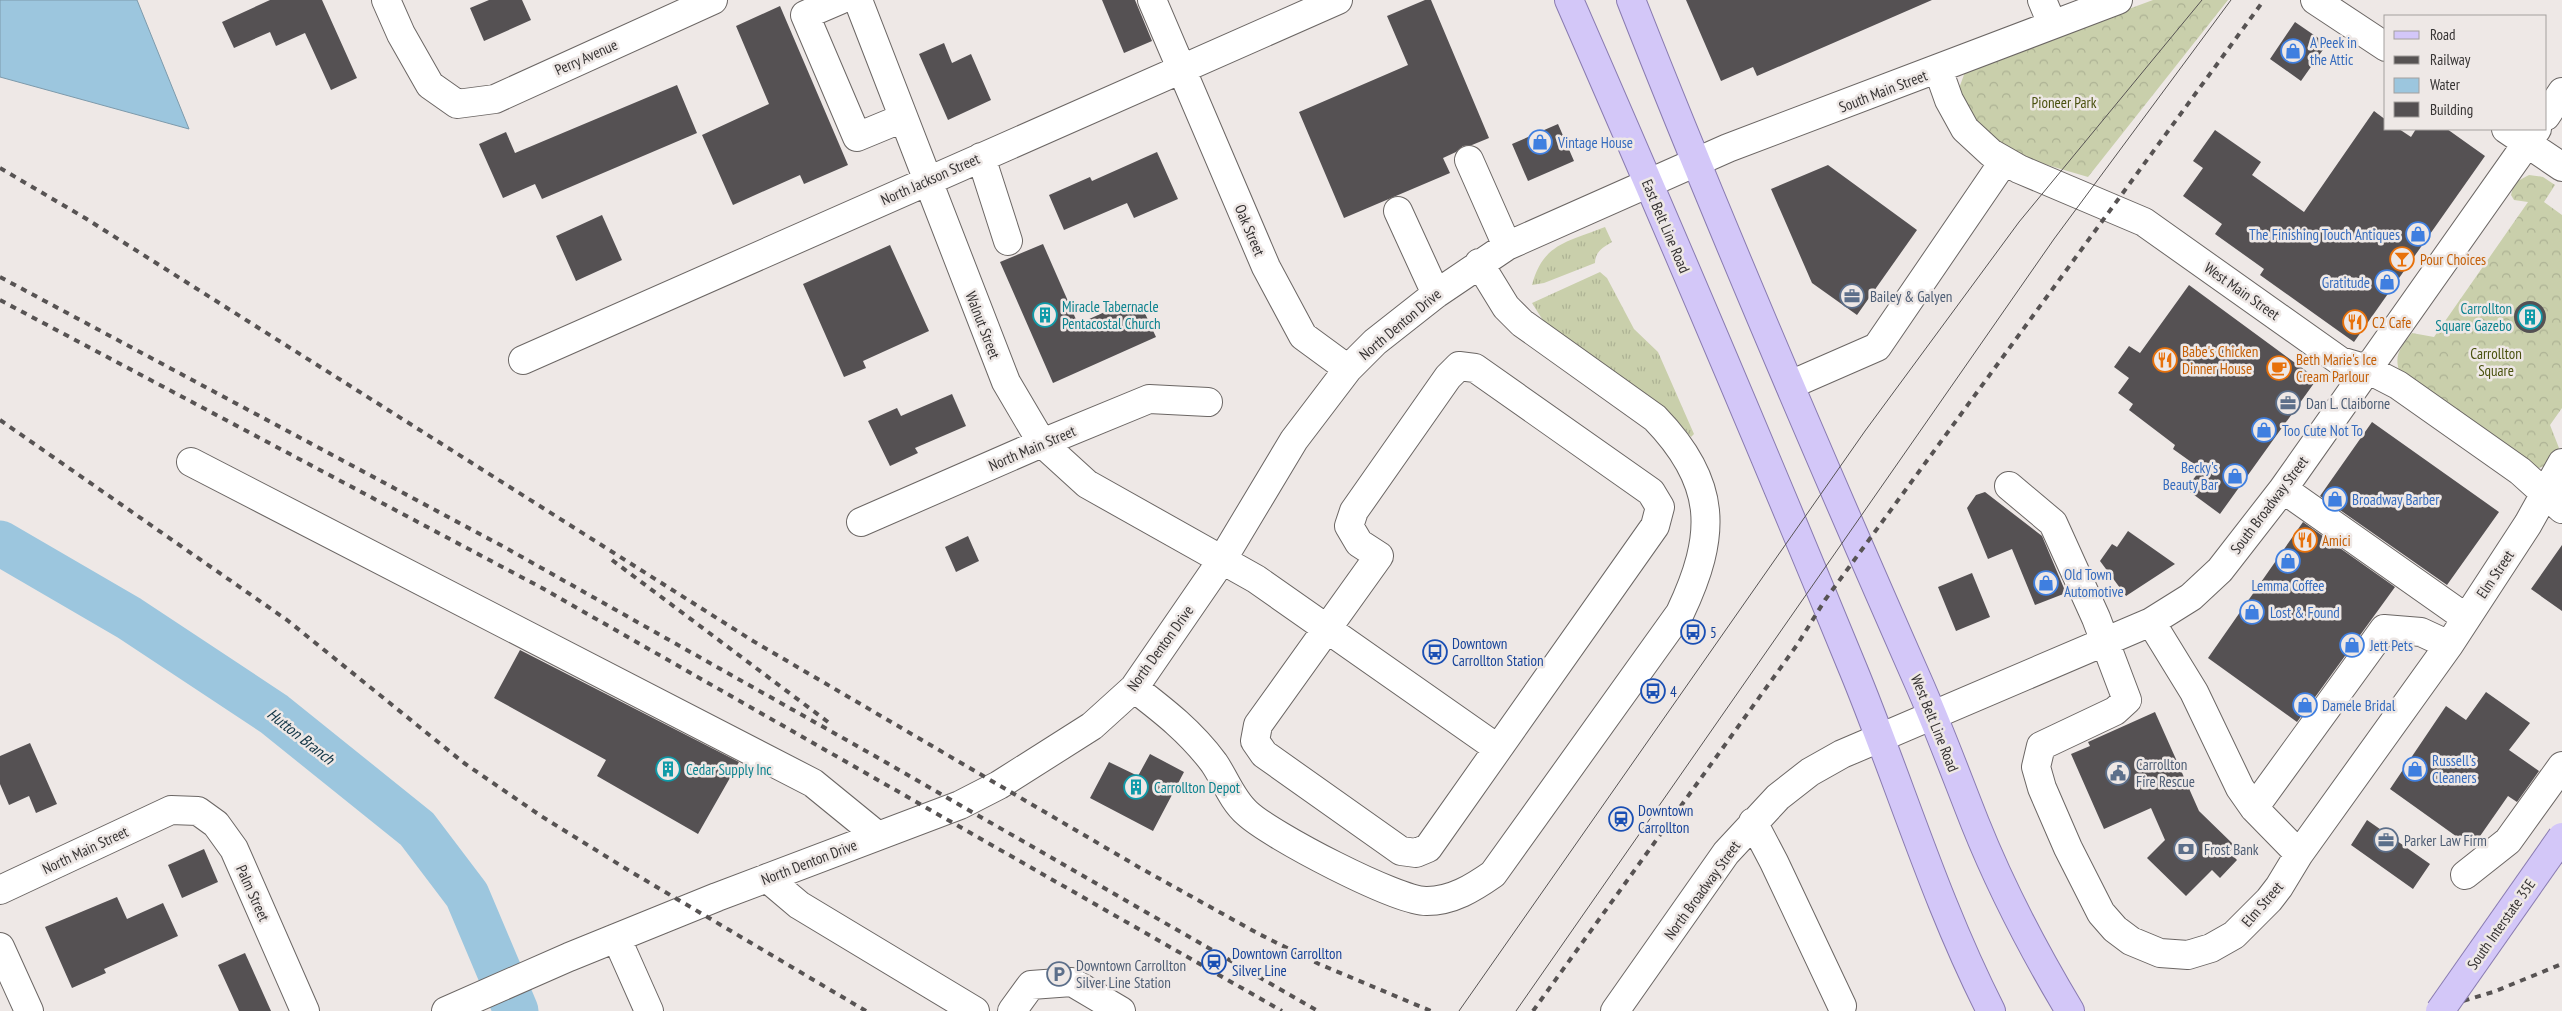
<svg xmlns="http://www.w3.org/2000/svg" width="2562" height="1011" viewBox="0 0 2562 1011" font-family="'PT Sans Narrow',sans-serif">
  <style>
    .grass { fill: url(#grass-tufts) }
    .forest { fill: url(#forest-crowns) }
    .water { fill: #9cc6de; stroke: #7d9aab }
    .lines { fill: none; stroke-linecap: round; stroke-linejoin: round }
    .river { stroke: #9cc6de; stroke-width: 45 }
    .building { fill: #555153 }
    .minor-casing { stroke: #6b6664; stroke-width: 30 }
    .major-casing { stroke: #897bb0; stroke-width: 30 }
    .minor { stroke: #fff; stroke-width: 28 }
    .major { stroke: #d3c7f8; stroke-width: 28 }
    .tram { stroke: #575353; stroke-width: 1 }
    .rail { stroke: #575353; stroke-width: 4; stroke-dasharray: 6 6; stroke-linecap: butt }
    .major-bridge-casing { stroke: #897bb0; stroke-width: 30; stroke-linecap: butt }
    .major-bridge { stroke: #d3c7f8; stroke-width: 28 }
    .labels { text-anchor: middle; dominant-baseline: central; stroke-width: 5; stroke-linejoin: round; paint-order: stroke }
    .shop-label { font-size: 15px; fill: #366cbe; stroke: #eee8e6; text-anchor: start }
    .street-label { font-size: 15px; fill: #363333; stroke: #eee8e6 }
    .park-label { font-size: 15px; fill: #4a510f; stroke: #eee8e6 }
    .food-label { font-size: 15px; fill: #c56008; stroke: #eee8e6; text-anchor: start }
    .service-label { font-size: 15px; fill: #4e5e75; stroke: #eee8e6; text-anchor: start }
    .culture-label { font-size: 15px; fill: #0d838f; stroke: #eee8e6; text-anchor: start }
    .transit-label { font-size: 15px; fill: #164399; stroke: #eee8e6; text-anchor: start }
    .water-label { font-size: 16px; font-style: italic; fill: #103546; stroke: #eee8e6 }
  </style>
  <defs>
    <pattern id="grass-tufts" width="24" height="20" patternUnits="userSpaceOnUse" patternTransform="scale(1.25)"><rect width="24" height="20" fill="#c9cfab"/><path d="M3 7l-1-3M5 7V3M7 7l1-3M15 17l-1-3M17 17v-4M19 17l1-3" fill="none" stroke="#adb294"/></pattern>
    <pattern id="forest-crowns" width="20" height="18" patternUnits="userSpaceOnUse" patternTransform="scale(1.25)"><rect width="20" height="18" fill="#c9cfab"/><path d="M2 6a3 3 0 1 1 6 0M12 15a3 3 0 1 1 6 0" fill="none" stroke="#adb294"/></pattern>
  </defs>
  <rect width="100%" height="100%" fill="#eee8e6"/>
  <path class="grass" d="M1605 227 1612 242C1603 247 1595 252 1595 263L1544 283 1532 285C1543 243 1568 242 1605 227Z
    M1600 272 1607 278 1634 329 1658 352 1694 434 1691 437 1674 417 1544 322 1532 303Z"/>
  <path class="forest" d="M2153 0H2228L2088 177 2024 158 1985 134 1957 94 1966 69Z
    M2529 175 2543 177 2555 185 2544 202 2562 215V408L2550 425 2559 448 2545 466 2535 469 2400 373C2393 355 2401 347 2412 333L2434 337 2528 202 2514 200 2511 195 2514 183Z"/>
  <path class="water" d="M0 0H137L189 129 0 77Z"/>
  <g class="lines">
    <path class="river" d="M0 543 129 618 274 714 417 829 467 895 516 1011"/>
  </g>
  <path class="building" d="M270 0H322L357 78 331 90 305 33 276 46 270 32 234 48 222 22Z
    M489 0H522L531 20 484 41 470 8Z
    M1102 0H1135L1152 41 1124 53Z
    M1425 0H1431L1489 138 1472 145 1463 146 1456 152 1443 158 1450 173 1344 218 1299 112 1408 65 1387 16Z
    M1686 0H1932L1757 76 1753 67 1721 81Z
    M780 6 848 165 804 184 800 175 733 205 702 135 769 104 736 26Z
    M2295 22 2327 44 2301 81 2270 59Z
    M944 43 952 63 971 54 991 100 948 120 919 54Z
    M677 85 697 133 542 199 535 184 503 198 479 144 506 132 515 153Z
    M2374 111 2386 120V129H2399L2411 137 2416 129H2447L2485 156 2354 342 2260 275 2264 269 2215 234 2222 224 2183 196 2203 168 2193 161 2215 130 2261 162 2252 175 2304 212Z
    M1558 124 1574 161 1528 181 1512 144Z
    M1157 152 1178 199 1134 218 1127 203 1064 230 1049 195 1090 177 1092 181Z
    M1828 165 1917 230 1857 315 1812 283 1771 189Z
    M602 215 622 260 576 281 556 236Z
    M1043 244 1078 324 1127 302 1131 312 1142 307 1156 337 1053 383 1000 262Z
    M890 245 929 331 863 361 866 368 844 377 803 284Z
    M2189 285 2317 379 2220 514 2186 489 2201 469 2173 449 2175 445 2129 410 2133 404 2118 393 2129 378 2114 367 2129 346 2140 353Z
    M2514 317a16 16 0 1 1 32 0a16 16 0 1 1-32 0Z
    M952 394 966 426 915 448 918 453 890 466 868 421 897 408 901 416Z
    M2372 422 2499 512 2447 585 2320 496Z
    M1985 492 2042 536 2066 593 2035 605 2012 549 1988 559 1967 508 1976 495Z
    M2303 522 2395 587 2297 722 2208 658Z
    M2128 531 2175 564 2126 596 2100 561 2112 544 2117 547Z
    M968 536 979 561 956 572 945 547Z
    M2562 545V611L2531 589Z
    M1972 573 1990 617 1956 631 1938 587Z
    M520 650 739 762 698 834 597 776 606 760 494 698Z
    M2486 692 2530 723 2509 750 2539 771 2517 802 2508 796 2478 839 2467 844 2390 789 2446 706 2466 720Z
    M2155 712 2199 811 2235 846 2229 852 2237 860 2220 878 2212 870 2186 896 2147 858 2165 840 2151 808 2104 829 2071 754 2090 746 2088 742Z
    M30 743 57 804 36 813 29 796 9 805 0 784V756Z
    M1150 754 1184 772 1153 831 1090 798 1109 762 1138 776Z
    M2367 820 2430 864 2413 889 2351 845Z
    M204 849 218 882 182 898 168 865Z
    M117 897 127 919 163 903 178 936 104 969 106 973 72 988 45 927Z
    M245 953 271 1011H239L218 965Z"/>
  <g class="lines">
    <g class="minor-casing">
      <path id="minor" d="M386 0 401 34 430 85 457 104 495 99 713 0
        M840 0 805 15 857 137 903 118
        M858 0 1006 382 1042 443 1087 484 1256 579 1497 748
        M1152 0 1266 267 1303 336 1348 369
        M2042 0 2052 24
        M2315 0 2386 47
        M1938 69 1949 100 1965 129 1991 153 2019 169 2144 222 2340 361 2367 369 2398 385 2520 471 2562 509
        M2546 116 2562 92
        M2506 129 2562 167
        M981 157 1008 241
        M1469 160 1507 246
        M1398 211 1436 294
        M523 360 1338 0
        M1459 366 1475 368 1651 492 1660 507 1655 526 1428 848 1416 853 1401 851 1264 754 1255 741 1258 725 1379 556 1359 543 1349 526 1354 511 1448 377Z
        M1790 385 1877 347 2004 161
        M191 462 813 783 878 836
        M2009 486 2053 523 2096 618 2127 700 2115 711 2041 746 2036 767 2042 788 2068 848 2101 913 2115 929 2131 941 2160 953 2188 955 2211 948 2234 935 2269 900 2279 887 2299 854 2449 645 2528 524 2562 463
        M2283 489 2466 618
        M861 522 1042 443 1149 399 1208 402
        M2151 622 2194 692 2240 788 2254 808 2299 854
        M1134 688C1164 711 1191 732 1214 763 1225 779 1232 800 1247 813 1270 835 1398 902 1427 901 1452 901 1473 888 1493 874L1680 613C1717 535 1718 483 1655 418L1522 323 1506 307 1479 263
        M2254 808 2384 629 2421 632 2449 645
        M1753 822 1774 862 1842 1006
        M2465 875 2508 841 2562 766
        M767 878 799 905 975 1011
        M0 890 171 810 198 811 216 824 234 849 305 1011
        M617 939 649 1011
        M0 947 29 1011
        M446 1011 569 957 717 897 960 805 999 785 1092 726 1134 688 1222 560 1294 440 1348 369 1375 342 1436 294 1507 246 1728 148 2118 0
        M1012 1011 1031 985 1072 982 1121 1011
        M1615 1011 1726 853 1778 797 1810 772 1842 754 2151 622 2191 597 2220 570 2283 489 2537 129"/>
    </g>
    <g class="major-casing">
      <path id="major" d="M1569 0C1666 222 1761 445 1853 669 1900 783 1935 901 1991 1011
        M1631 0C1721 229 1818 454 1917 679 1938 726 1956 775 1975 823 2001 888 2034 951 2070 1011"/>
    </g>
    <use href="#minor" class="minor"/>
    <use href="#major" class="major"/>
    <path class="tram" d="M1459 1011 1865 431 2019 222 2202 0
      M1516 1011 2054 239 2231 0"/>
    <path class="rail" d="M0 168 85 218 753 641 1142 869 1259 934 1319 964 1431 1011
      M0 277 506 548 873 755 1318 1011
      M0 300 542 588 1282 1011
      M0 420 287 620 464 763 541 816 628 870 866 1011
      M612 560 828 722
      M1533 1011 1797 645 1825 600 2264 0
      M2429 1011 2493 992 2562 964"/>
    <g class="major-bridge-casing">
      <path id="major-bridge" d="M2440 1011 2562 837"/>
    </g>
    <use href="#major-bridge" class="major-bridge"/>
  </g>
  <defs>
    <g id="shop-ring" transform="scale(1.25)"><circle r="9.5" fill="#eee8e6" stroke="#3f7fe0" stroke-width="1.5"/><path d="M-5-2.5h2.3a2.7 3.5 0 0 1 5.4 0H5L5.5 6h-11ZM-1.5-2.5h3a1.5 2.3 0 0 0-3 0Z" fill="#3f7fe0"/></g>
    <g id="bar-ring" transform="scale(1.25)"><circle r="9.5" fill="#eee8e6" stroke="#e8710a" stroke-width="1.5"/><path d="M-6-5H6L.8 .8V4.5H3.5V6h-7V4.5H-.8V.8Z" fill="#e8710a"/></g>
    <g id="office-ring" transform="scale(1.25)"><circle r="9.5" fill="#eee8e6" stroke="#5c6f8a" stroke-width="1.5"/><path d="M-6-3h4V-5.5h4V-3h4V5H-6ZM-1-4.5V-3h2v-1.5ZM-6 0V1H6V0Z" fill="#5c6f8a"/></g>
    <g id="building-ring" transform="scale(1.25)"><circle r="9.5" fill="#eee8e6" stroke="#0f9aa8" stroke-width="1.5"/><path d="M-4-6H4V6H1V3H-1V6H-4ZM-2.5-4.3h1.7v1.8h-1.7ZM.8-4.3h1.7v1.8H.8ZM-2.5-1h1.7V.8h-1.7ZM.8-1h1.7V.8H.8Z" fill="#0f9aa8"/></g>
    <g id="restaurant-ring" transform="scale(1.25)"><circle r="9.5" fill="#eee8e6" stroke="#e8710a" stroke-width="1.5"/><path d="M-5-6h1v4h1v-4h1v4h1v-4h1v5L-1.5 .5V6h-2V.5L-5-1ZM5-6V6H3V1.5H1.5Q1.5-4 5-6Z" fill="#e8710a"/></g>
    <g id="cafe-ring" transform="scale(1.25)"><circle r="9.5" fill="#eee8e6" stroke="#e8710a" stroke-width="1.5"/><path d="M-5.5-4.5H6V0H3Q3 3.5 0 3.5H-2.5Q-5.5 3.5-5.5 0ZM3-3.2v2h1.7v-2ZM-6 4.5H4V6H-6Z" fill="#e8710a"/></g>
    <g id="bus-ring" transform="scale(1.25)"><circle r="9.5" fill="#eee8e6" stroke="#1a4fb4" stroke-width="1.5"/><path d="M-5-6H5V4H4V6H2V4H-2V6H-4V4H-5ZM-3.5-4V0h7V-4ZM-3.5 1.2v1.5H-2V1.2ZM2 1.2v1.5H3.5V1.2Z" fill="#1a4fb4"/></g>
    <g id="civic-ring" transform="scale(1.25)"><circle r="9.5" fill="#eee8e6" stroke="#5c6f8a" stroke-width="1.5"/><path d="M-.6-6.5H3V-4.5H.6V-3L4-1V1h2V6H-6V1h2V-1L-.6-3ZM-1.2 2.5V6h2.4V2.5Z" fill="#5c6f8a"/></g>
    <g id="station-ring" transform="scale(1.25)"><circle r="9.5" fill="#eee8e6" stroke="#1a4fb4" stroke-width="1.5"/><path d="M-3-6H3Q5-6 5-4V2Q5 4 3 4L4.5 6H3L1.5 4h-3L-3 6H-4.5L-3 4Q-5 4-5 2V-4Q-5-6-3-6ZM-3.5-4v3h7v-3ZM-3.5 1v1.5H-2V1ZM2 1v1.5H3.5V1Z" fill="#1a4fb4"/></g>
    <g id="bank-ring" transform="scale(1.25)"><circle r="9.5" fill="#eee8e6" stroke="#5c6f8a" stroke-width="1.5"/><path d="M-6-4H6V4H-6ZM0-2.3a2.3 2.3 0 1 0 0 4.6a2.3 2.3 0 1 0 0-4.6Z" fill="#5c6f8a"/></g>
    <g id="parking-ring" transform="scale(1.25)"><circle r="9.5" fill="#eee8e6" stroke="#5c6f8a" stroke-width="1.5"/><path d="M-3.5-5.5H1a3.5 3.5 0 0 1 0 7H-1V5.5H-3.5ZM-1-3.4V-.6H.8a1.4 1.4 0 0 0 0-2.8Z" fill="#5c6f8a"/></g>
  </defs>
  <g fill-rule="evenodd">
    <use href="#shop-ring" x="2293" y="51"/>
    <use href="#shop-ring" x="1540" y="142"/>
    <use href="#shop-ring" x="2418" y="234"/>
    <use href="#bar-ring" x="2402" y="259"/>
    <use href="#shop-ring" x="2387" y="282"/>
    <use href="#office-ring" x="1852" y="296"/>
    <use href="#building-ring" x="1045" y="315"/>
    <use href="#building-ring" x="2530" y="317"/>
    <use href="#restaurant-ring" x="2355" y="322"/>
    <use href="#restaurant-ring" x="2165" y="360"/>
    <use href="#cafe-ring" x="2279" y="368"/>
    <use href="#office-ring" x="2288" y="403"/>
    <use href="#shop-ring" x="2264" y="430"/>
    <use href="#shop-ring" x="2235" y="476"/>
    <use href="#shop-ring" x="2335" y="499"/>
    <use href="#restaurant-ring" x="2305" y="540"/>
    <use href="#shop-ring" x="2288" y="561"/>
    <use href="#shop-ring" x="2046" y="583"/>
    <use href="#shop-ring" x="2252" y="612"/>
    <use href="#bus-ring" x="1693" y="632"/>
    <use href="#shop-ring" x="2352" y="645"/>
    <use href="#bus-ring" x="1435" y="652"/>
    <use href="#bus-ring" x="1653" y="691"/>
    <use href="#shop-ring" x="2305" y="705"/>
    <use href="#building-ring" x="668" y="769"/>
    <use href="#shop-ring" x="2415" y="769"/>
    <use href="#civic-ring" x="2118" y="773"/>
    <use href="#building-ring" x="1136" y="787"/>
    <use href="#station-ring" x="1621" y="819"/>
    <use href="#office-ring" x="2386" y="840"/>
    <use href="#bank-ring" x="2186" y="849"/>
    <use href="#station-ring" x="1214" y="962"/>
    <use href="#parking-ring" x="1059" y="974"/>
  </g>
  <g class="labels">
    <g class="shop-label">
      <text x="2310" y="42">A Peek in<tspan x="2310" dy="17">the Attic</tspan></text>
      <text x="1558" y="142">Vintage House</text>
      <text x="2400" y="234" text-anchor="end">The Finishing Touch Antiques</text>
      <text x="2370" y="282" text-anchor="end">Gratitude</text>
      <text x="2282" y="430">Too Cute Not To</text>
      <text x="2218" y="467" text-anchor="end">Becky's<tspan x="2218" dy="17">Beauty Bar</tspan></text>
      <text x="2352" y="499">Broadway Barber</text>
      <text x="2064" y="574">Old Town<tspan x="2064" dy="17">Automotive</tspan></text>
      <text x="2288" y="585" text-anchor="middle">Lemma Coffee</text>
      <text x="2270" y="612">Lost &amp; Found</text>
      <text x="2370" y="645">Jett Pets</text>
      <text x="2322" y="705">Damele Bridal</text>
      <text x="2432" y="760">Russell's<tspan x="2432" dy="17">Cleaners</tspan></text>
    </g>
    <g class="street-label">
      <text transform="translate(586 57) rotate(-24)">Perry Avenue</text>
      <text transform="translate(1883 91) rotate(-21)">South Main Street</text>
      <text transform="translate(930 179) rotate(-24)">North Jackson Street</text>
      <text transform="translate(1666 226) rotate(67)">East Belt Line Road</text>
      <text transform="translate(1250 230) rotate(67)">Oak Street</text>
      <text transform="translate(2242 291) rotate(35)">West Main Street</text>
      <text transform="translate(1400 324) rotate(-40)">North Denton Drive</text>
      <text transform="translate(983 325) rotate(69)">Walnut Street</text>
      <text transform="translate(1032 448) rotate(-23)">North Main Street</text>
      <text transform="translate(2269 505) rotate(-53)">South Broadway Street</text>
      <text transform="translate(2495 574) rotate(-56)">Elm Street</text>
      <text transform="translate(1160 648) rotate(-54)">North Denton Drive</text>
      <text transform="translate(1935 723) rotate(68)">West Belt Line Road</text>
      <text transform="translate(85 850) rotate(-25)">North Main Street</text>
      <text transform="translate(809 862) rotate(-21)">North Denton Drive</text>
      <text transform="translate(1702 890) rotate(-54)">North Broadway Street</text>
      <text transform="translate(253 893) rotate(66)">Palm Street</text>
      <text transform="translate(2262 904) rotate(-49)">Elm Street</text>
      <text transform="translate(2501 924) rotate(-55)">South Interstate 35E</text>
    </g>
    <g class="park-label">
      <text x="2064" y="102">Pioneer Park</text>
      <text x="2496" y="353">Carrollton<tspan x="2496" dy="17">Square</tspan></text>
    </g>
    <g class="food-label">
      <text x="2420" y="259">Pour Choices</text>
      <text x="2372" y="322">C2 Cafe</text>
      <text x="2182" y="351">Babe's Chicken<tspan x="2182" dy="17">Dinner House</tspan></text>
      <text x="2296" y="359">Beth Marie's Ice<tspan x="2296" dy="17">Cream Parlour</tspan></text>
      <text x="2322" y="540">Amici</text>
    </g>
    <g class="service-label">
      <text x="1870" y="296">Bailey &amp; Galyen</text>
      <text x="2306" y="403">Dan L. Claiborne</text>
      <text x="2136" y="764">Carrollton<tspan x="2136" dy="17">Fire Rescue</tspan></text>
      <text x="2404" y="840">Parker Law Firm</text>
      <text x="2204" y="849">Frost Bank</text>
      <text x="1076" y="965">Downtown Carrollton<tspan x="1076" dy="17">Silver Line Station</tspan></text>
    </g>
    <g class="culture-label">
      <text x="1062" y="306">Miracle Tabernacle<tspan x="1062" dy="17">Pentacostal Church</tspan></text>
      <text x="2512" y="308" text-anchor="end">Carrollton<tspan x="2512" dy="17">Square Gazebo</tspan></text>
      <text x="686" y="769">Cedar Supply Inc</text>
      <text x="1154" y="787">Carrollton Depot</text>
    </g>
    <g class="transit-label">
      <text x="1710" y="632">5</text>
      <text x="1452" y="643">Downtown<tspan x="1452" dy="17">Carrollton Station</tspan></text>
      <text x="1670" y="691">4</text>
      <text x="1638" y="810">Downtown<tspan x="1638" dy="17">Carrollton</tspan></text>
      <text x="1232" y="953">Downtown Carrollton<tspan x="1232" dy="17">Silver Line</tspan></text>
    </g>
    <g class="water-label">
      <text transform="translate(301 736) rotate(38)">Hutton Branch</text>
    </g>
  </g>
  <rect x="2384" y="15" width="162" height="115" fill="#eee8e6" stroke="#a4a09e"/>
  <rect x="2394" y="31" width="25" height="8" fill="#d3c7f8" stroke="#a4a09e"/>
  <text x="2430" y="40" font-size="15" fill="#363333">Road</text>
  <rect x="2394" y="56" width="25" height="8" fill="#575353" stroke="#a4a09e"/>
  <text x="2430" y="65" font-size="15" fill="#363333">Railway</text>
  <rect x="2394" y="78" width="25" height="15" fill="#9cc6de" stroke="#a4a09e"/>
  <text x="2430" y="90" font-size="15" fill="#363333">Water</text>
  <rect x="2394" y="102" width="25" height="15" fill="#555153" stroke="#a4a09e"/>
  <text x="2430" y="115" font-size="15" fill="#363333">Building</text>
</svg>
